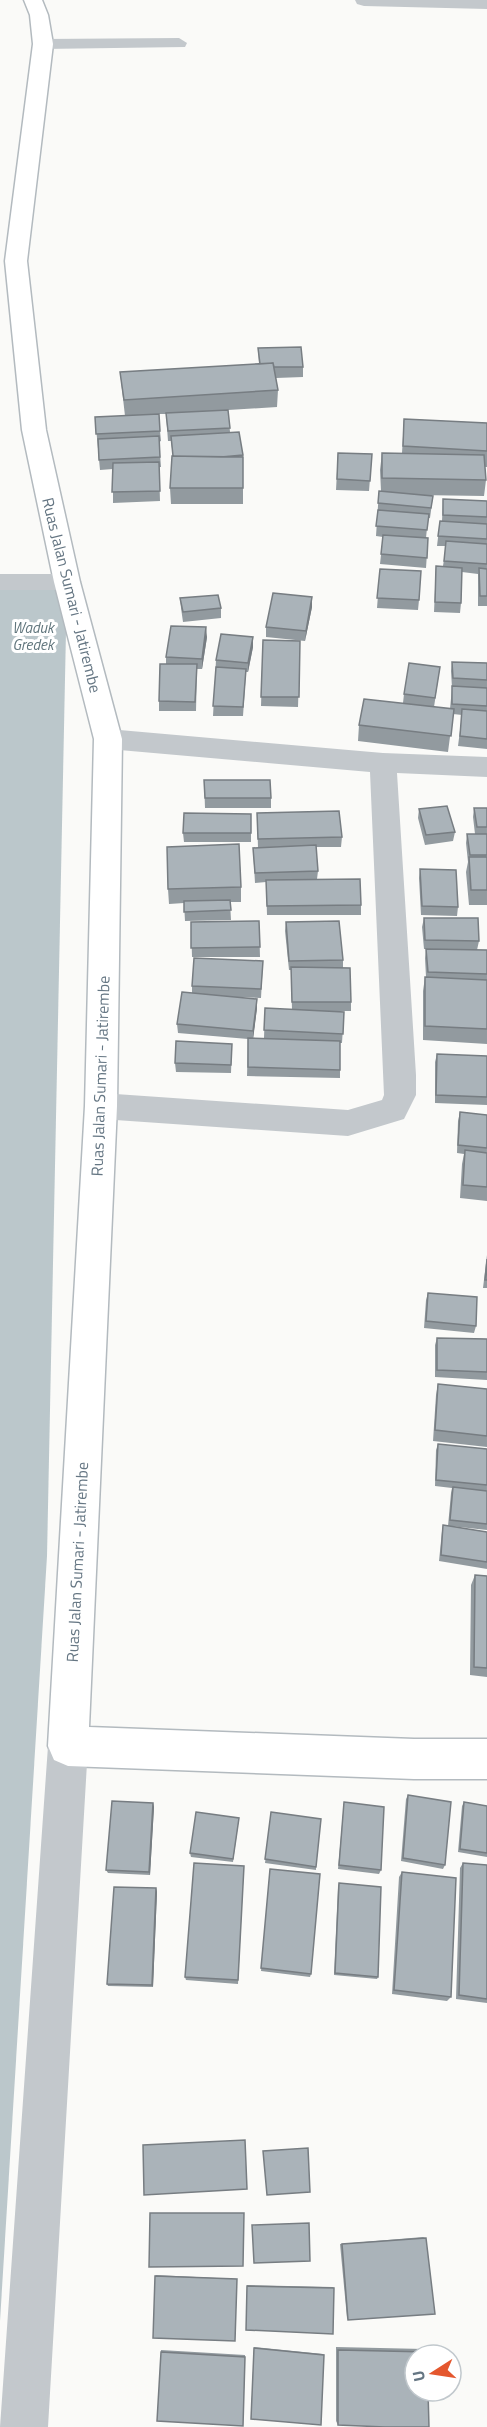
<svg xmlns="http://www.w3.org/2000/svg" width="487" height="2427" viewBox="0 0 487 2427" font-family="'Titillium Web',sans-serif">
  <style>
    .water { fill: #bbc7cb }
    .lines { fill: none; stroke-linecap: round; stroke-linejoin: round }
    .secondary-casing { stroke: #b3babf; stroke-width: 3 }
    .service { fill: #c3c8cc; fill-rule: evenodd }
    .minor { fill: #c3c8cc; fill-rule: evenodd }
    .secondary { fill: #fff; fill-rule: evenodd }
    .wall { fill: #929a9f }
    .shaded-wall { fill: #777d82 }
    .building { fill: #aab3b9; stroke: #777d82; stroke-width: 1.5 }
    .labels { text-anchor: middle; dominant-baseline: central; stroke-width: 6; stroke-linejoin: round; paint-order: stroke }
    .far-water-label { font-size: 15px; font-style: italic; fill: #60757c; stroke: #fff }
    .street-label { font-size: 16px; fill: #657683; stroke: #fff }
  </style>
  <rect width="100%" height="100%" fill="#fafaf8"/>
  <path class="water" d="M0 580 67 582 47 1556 0 2321Z"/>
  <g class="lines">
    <g class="secondary-casing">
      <path id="secondary" d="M24 0H42L48 15 53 44 27 261 46 430 80 582 122 739 117 1106 89 1727 414 1739H487V1779H414L68 1766 54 1760 48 1746 85 1106 94 739 54 582 22 430 5 261 33 44 30 15Z"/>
    </g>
    <path class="service" d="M179 38 187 43 185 47 43 49 35 44 43 39Z"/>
    <path class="minor" d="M355 0H487V9L364 6 357 4Z
      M0 574H67L76 576 80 582 76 588 67 590H0Z
      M108 729 383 753 487 757V777L397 773 416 1075V1095L404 1119 348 1136 101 1119 90 1115 85 1106 90 1097 101 1093 348 1110 382 1100 384 1095 370 772 108 749 98 746 94 739 98 732Z
      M68 1726 82 1732 88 1746 48 2427H0L48 1746 54 1732Z"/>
    <use href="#secondary" class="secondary"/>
  </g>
  <path class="wall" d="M258 348 303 367V377L276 378 278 390 277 407 228 410 230 432 243 455V504H171L170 488 173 456 171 441H168L166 414H155L160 431 161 441 159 442 161 467H159L160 501 113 503V469L100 470 95 417 125 416 120 372 259 364Z
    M404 419 487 423V467H485L486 480 484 496 418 495 433 496 430 518H428L426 538H428L426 568 380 564 383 537 376 536 379 491H381L380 470 382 453H402Z
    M338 453 372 454 369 491 336 490Z
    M443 499 487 501V606H478V574L462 572 461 603 460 613 434 612 436 566H443L446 546H437L440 521H442Z
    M380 569 419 600 418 610 377 608Z
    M312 597V607L305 641 266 637V627Z
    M180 598 221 608V618L183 622 181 608Z
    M207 637 202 669H197L196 711H159V701L166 664V657Z
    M253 637V647L248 672H246L243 716H213L216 660Z
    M263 640 300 641 298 707 261 706Z
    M452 662 487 663V749L458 746 462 715 453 714 448 752 358 741 359 725 403 703 404 694 440 667 434 707 450 709 452 688 451 671Z
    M204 780 271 798V808H205Z
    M474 808H487V905H469L466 872 468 862 466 843 467 834H475L473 817Z
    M419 809 455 832 453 841 425 845 418 818Z
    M257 813 342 837 341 847H316L318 871 317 879 361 905V915H267L266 882 255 883 253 848H258Z
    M251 814V842H184L183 833Z
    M420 869 458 907 457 916 421 915 419 878Z
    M241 887V902H230L231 920 185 921 184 903 169 904 168 889Z
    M424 918 479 941 477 950H487V1044L423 1040V991L425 977H426L425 958 426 949H424L422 927Z
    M259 921 260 957H192L191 922Z
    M286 922 343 960V968L351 1002V1011H316L344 1012 342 1043H340V1078L247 1076 248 1039 178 1033 177 1024 192 993V986L263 961 261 998 232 997 257 999V1008L253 1038H264L265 1008 292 1010 291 970H289L285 931Z
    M232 1044 231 1073 176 1072 175 1063Z
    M437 1054 487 1056V1105L435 1103V1062Z
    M460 1112 487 1115V1201L460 1198 462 1164 464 1154 457 1153 458 1121Z
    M487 1255V1288H483Z
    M428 1293 476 1326 474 1333 424 1328 426 1300Z
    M437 1338 487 1339V1380L435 1377V1345Z
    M438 1384 487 1389V1447L433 1441 436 1395Z
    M438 1444 487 1449V1530L450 1526 487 1532V1569L439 1561 442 1531 443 1525 448 1526 451 1493 452 1488 435 1486 436 1450Z
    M475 1575 487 1576V1677L470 1675 471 1585Z
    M408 1795 445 1865 443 1869 401 1861 406 1799Z
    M344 1802 381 1870 379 1874 338 1869Z
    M464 1802 487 1806V1857L458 1852 462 1806Z
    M153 1803 154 1807 150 1875 108 1873 106 1870Z
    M271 1812 316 1867V1870L265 1863Z
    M239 1818 233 1862 191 1857 190 1853Z
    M463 1863 487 1865V2003L456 1999 460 1868Z
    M244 1866 238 1984 186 1980 185 1977Z
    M270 1869 311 1974 310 1977 261 1971Z
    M402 1872 451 1997 447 2001 392 1994 399 1877Z
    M339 1883 378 1977 377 1979 334 1975 338 1886Z
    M156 1888 157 1892 153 1987 108 1986 107 1984Z
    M423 2237 426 2238 348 2320 347 2318 340 2244Z
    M156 2275 237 2279 235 2341 155 2276Z
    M247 2285 333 2287 334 2288 246 2330Z
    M254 2347 323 2354 324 2355 251 2419Z
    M336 2347 424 2349 428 2352 338 2425 336 2421Z
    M161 2350 245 2355 243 2426 161 2352Z"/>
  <path class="shaded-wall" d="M312 597V607L305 641 306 631Z
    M206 627 207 637 202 669V659Z
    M253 637V647L248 672V663Z
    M257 999V1008L253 1040V1031Z
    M153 1803 154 1807 150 1875 149 1872Z
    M156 1888 157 1892 153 1987 152 1985Z"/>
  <path class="building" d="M301 347 303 367H274L273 363 260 364 258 348Z
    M273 363 278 390 124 400 120 372Z
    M228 410 230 428 168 431 166 413Z
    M159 414 160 431 96 434 95 417Z
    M404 419 487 423V451L403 446Z
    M239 432 243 455 221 457 173 456 171 436Z
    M159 436 160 457 99 460 98 439Z
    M338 453 372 454 370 481 337 479Z
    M382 453 484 455 486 480 382 478Z
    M172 456 243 457V488H170Z
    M159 462 160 491 112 492 113 463Z
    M379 491 433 496 431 508 378 503Z
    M443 499 487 501V517L443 515Z
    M378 510 429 514 427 530 376 526Z
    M440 521 487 524V539L438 536Z
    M383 535 428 538 427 558 381 554Z
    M446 541 487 544V564L444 561Z
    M436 566 462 568 461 603 435 602Z
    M479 568 487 569V596H480Z
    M380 569 421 571 419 600 377 598Z
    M273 593 312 597 306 631 266 627Z
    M218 595 221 608 183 612 180 598Z
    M171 626 206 627 202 659 166 657Z
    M221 634 253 637 248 663 216 660Z
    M263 640 300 641 299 697H261Z
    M452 662 487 663V680L453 678Z
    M409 663 440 667 435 698 404 694Z
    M160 664H197L195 702 159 701Z
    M216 667 246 669 243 707 213 706Z
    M452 686 487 688V706L452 704Z
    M364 699 454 709 451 736 359 725Z
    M462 709 487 711V739L460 736Z
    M204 780H270L271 798H205Z
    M447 806 455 832 426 835 419 809Z
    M474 808H487V827H477Z
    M339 811 342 837 258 839 257 813Z
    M184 813 251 814V833H183Z
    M467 834H487V855H470Z
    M239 844 241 887 168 889 167 847Z
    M316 845 318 871 255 873 253 848Z
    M469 857H487V890H471Z
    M420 869 456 870 458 907 422 906Z
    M360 879 361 905 267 906 266 880Z
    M230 900 231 910 184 912V901Z
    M424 918H478L479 941 425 940Z
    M259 921 260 947 191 948V922Z
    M339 921 343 960 289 961 286 922Z
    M426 949 487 950V974L428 972Z
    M194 958 263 961 261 989 192 986Z
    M291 967 350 968 351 1002H292Z
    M425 977 487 980V1029L425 1026Z
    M182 992 257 999 253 1031 177 1024Z
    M265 1008 344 1012 343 1034 264 1030Z
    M248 1038 340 1041V1070L248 1067Z
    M176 1041 232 1044 231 1065 175 1063Z
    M437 1054 487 1056V1097L436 1095Z
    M460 1112 487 1115V1148L458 1145Z
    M465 1150 487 1153V1187L463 1185Z
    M487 1259V1280H485Z
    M428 1293 477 1297 476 1326 426 1321Z
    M437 1338 487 1339V1372L437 1370Z
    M438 1384 487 1389V1436L435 1430Z
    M438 1444 487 1449V1485L436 1480Z
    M453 1487 487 1491V1524L450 1520Z
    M443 1525 487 1532V1562L441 1555Z
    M475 1575 487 1576V1668L474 1667Z
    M408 1795 451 1802 445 1865 403 1858Z
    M112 1801 153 1803 149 1872 106 1870Z
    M344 1802 384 1807 381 1870 339 1865Z
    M464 1802 487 1806V1853L460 1849Z
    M196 1812 239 1818 233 1859 190 1853Z
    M271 1812 321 1819 316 1867 265 1859Z
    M194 1863 244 1866 238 1980 185 1977Z
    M463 1863 487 1865V1999L459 1995Z
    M270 1869 320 1874 311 1974 261 1968Z
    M402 1872 456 1878 451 1997 394 1990Z
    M339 1883 381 1887 378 1977 335 1973Z
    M114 1887 156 1888 152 1985 107 1984Z
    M245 2140 247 2189 144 2195 143 2145Z
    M308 2148 310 2192 267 2195 263 2151Z
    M150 2213H244L243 2266 149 2267Z
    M309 2223 310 2261 254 2263 252 2225Z
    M426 2238 435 2314 348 2320 342 2244Z
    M155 2276 237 2279 235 2341 153 2338Z
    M247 2286 334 2288 333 2334 246 2330Z
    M254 2348 324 2355 321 2425 251 2419Z
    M338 2350 428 2352V2355H415V2391H428L429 2427H385L338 2425Z
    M161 2352 245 2357 243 2426 157 2421Z"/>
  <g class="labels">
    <g class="far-water-label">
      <text x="33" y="627">Waduk<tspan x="33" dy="17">Gredek</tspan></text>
    </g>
    <g class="street-label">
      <text transform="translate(72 595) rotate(76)">Ruas Jalan Sumari - Jatirembe</text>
      <text transform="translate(100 1076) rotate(-88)">Ruas Jalan Sumari - Jatirembe</text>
      <text transform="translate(77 1562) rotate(-87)">Ruas Jalan Sumari - Jatirembe</text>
    </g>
  </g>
  <g transform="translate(433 2373) rotate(258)"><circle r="28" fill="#ffffff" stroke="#c1c8cd" stroke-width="1.5"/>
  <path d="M0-4.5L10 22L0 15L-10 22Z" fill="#e4572e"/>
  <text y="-9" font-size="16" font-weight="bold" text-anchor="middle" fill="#657683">U</text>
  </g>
</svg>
